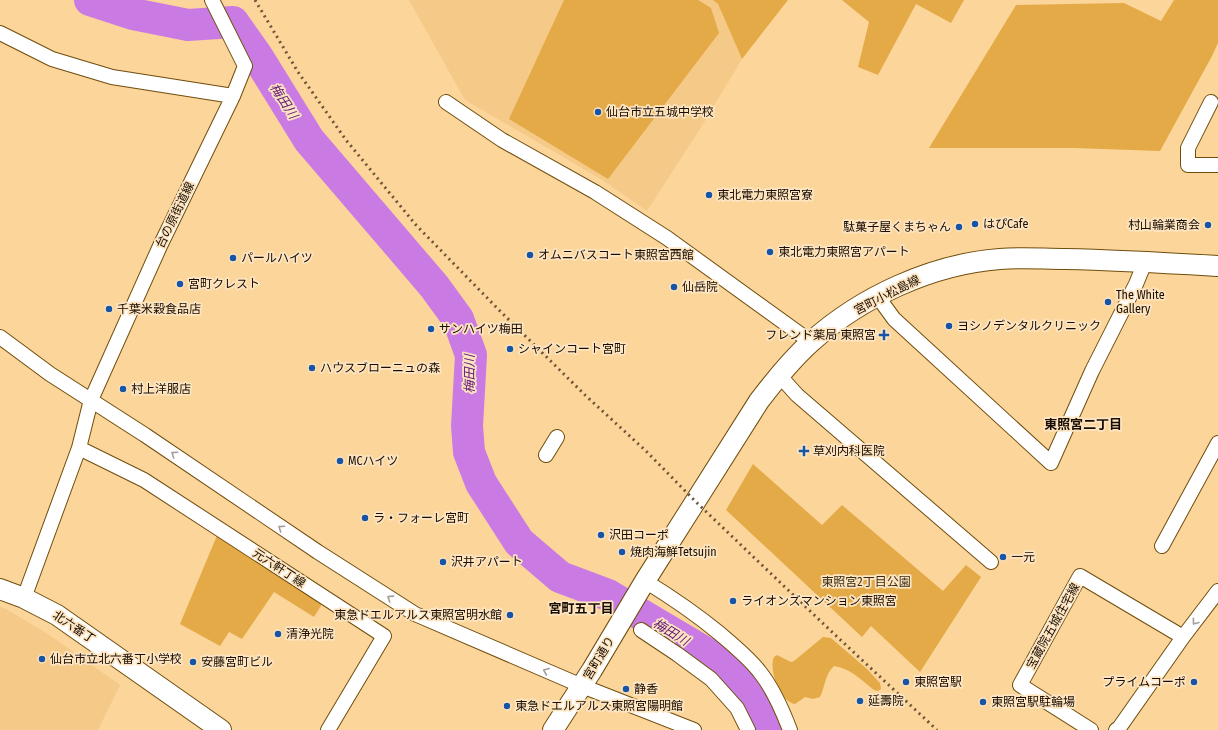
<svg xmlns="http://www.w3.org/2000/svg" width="1218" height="730" viewBox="0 0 1218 730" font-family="'Fira Sans Condensed','Noto Sans JP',sans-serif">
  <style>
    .built { fill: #f5c987 }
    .green { fill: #e4aa47 }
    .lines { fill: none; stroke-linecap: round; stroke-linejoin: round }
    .river { stroke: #ca7be3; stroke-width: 32 }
    .street-casing { stroke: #6f4d0d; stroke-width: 16 }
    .secondary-casing { stroke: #6f4d0d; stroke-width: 22 }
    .street { stroke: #fff; stroke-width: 14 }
    .secondary { stroke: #fff; stroke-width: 20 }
    .rail { stroke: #6c5538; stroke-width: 3; stroke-dasharray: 2 4; stroke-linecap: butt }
    .oneway { stroke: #a39e99 }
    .poi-dot { fill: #1754a5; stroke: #fde5c2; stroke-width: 1.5 }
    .labels { text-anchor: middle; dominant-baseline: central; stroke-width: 3.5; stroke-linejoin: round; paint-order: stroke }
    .poi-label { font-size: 12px; fill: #190c00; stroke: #fde5c2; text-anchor: start }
    .street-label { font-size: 12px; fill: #190c00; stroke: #fde5c2 }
    .park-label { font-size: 12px; fill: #382b15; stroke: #fde5c2 }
    .water-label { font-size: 13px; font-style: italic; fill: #631a78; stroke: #fde5c2 }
    .neighbourhood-label { font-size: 13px; font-weight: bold; fill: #190c00; stroke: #fde5c2 }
  </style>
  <rect width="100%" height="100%" fill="#fcd59a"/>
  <path class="built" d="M409 0H713L718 4 742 59 703 124 647 211 601 179 465 100Z
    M0 607 6 609 48 634 120 685 98 730H0Z"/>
  <path class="green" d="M564 0H698L711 8 719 33 608 179 509 119Z
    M713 0H788L742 59 718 4Z
    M842 0H964L951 23 916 4 878 75 858 67 869 22Z
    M1174 0H1218V43L1212 56 1160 151 1074 148H929L1016 5 1124 3 1161 21Z
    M753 464 822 525 842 505 943 591 966 565 981 577 920 672 871 626 862 637 726 510Z
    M218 533 324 601 314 617 274 592 242 639 229 632 220 646 180 624Z
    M823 637 831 638 867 669 880 683 881 689 878 691 874 690C861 680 850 668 834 666 825 674 825 687 820 697L813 699 805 697 795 704C781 702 768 670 774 657L777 655 791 662 794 661Z"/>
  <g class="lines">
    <path class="river" d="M90 0 133 14 188 25 233 22 257 56 309 140 434 286 458 319 471 355 467 426 469 452 481 483 519 542 560 577 608 595 716 659 749 688 772 730"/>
    <g class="street-casing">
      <path id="street" d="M0 33 52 59 112 77 233 96
        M446 102 502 140 595 192 667 238 811 342
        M1211 102 1188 148V165H1218
        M878 297 894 319 1051 463 1092 371 1136 284 1145 262
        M0 337 50 374 145 435 318 552 415 614 582 686 694 730
        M779 375 797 395 991 562
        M79 448 144 480 384 636 328 730
        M546 455 557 437
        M1162 546 1218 443
        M645 581C671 597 696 614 719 633 733 645 748 657 759 671 773 688 782 709 790 730
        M24 598 79 448 91 400 160 246 233 96 245 66 212 0
        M641 630 677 654 711 679 737 708 748 730
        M1091 730 1020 685 1080 576 1183 637
        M1116 730 1119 728 1183 637 1218 591"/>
    </g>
    <g class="secondary-casing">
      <path id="secondary" d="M0 589 24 598 57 615 221 730
        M553 730 592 670 645 581 759 401C775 380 791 360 811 342 861 297 932 264 1000 259 1022 257 1044 259 1066 259 1117 260 1167 263 1218 266"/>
    </g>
    <use href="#street" class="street"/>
    <use href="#secondary" class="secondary"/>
    <path class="rail" d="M255 0 298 72 346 140 416 225 498 309 585 395 646 451 696 502 832 632 937 730"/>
  </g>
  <defs><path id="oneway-chevron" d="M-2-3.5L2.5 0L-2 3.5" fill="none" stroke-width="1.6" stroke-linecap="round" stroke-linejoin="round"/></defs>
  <g class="oneway">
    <use href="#oneway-chevron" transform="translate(174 454) rotate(-146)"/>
    <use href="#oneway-chevron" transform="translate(281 528) rotate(-146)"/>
    <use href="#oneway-chevron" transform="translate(390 598) rotate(-147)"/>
    <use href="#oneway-chevron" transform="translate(1195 622) rotate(127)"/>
    <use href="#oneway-chevron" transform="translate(546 671) rotate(-157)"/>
  </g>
  <g class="poi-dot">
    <circle cx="598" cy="112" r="4"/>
    <circle cx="709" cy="195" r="4"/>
    <circle cx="975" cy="224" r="4"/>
    <circle cx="1208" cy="225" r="4"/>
    <circle cx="959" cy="227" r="4"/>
    <circle cx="770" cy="252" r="4"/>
    <circle cx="530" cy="255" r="4"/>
    <circle cx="233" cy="258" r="4"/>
    <circle cx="180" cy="284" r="4"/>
    <circle cx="674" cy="287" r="4"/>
    <circle cx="1108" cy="302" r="4"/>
    <circle cx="109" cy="309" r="4"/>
    <circle cx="949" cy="326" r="4"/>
    <circle cx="431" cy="329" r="4"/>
    <path d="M882 329h4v4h4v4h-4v4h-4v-4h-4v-4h4z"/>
    <circle cx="510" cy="349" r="4"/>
    <circle cx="312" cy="368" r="4"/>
    <circle cx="123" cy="389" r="4"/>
    <path d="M802 445h4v4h4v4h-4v4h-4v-4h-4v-4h4z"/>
    <circle cx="340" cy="461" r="4"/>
    <circle cx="365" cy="518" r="4"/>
    <circle cx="601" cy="535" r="4"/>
    <circle cx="622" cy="552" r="4"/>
    <circle cx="1003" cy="557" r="4"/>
    <circle cx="443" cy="562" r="4"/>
    <circle cx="733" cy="601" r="4"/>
    <circle cx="510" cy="615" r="4"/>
    <circle cx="278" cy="634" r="4"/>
    <circle cx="42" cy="659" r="4"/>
    <circle cx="193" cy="662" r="4"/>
    <circle cx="906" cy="682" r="4"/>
    <circle cx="1194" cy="682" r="4"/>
    <circle cx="626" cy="689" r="4"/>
    <circle cx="860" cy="701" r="4"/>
    <circle cx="983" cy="702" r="4"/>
    <circle cx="507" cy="706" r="4"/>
  </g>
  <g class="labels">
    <g class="poi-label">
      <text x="606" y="112">仙台市立五城中学校</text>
      <text x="717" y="195">東北電力東照宮寮</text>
      <text x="983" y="224">はぴCafe</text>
      <text x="1200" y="225" text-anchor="end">村山輪業商会</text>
      <text x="951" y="227" text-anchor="end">駄菓子屋くまちゃん</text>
      <text x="778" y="252">東北電力東照宮アパート</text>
      <text x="538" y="255">オムニバスコート東照宮西館</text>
      <text x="241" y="258">パールハイツ</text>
      <text x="188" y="284">宮町クレスト</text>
      <text x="682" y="287">仙岳院</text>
      <text x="1116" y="295">The White<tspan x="1116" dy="14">Gallery</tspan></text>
      <text x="117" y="309">千葉米穀食品店</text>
      <text x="957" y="326">ヨシノデンタルクリニック</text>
      <text x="439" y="329">サンハイツ梅田</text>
      <text x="876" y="335" text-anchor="end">フレンド薬局 東照宮</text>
      <text x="518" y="349">シャインコート宮町</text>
      <text x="320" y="368">ハウスブローニュの森</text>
      <text x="131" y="389">村上洋服店</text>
      <text x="813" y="451">草刈内科医院</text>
      <text x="348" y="461">MCハイツ</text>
      <text x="373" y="518">ラ・フォーレ宮町</text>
      <text x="609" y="535">沢田コーポ</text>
      <text x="630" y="552">焼肉海鮮Tetsujin</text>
      <text x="1011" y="557">一元</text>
      <text x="451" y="562">沢井アパート</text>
      <text x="741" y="601">ライオンズマンション東照宮</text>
      <text x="502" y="615" text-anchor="end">東急ドエルアルス東照宮明水館</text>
      <text x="286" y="634">清浄光院</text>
      <text x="50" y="659">仙台市立北六番丁小学校</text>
      <text x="201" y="662">安藤宮町ビル</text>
      <text x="914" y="682">東照宮駅</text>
      <text x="1186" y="682" text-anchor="end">プライムコーポ</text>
      <text x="634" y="689">静香</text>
      <text x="868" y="701">延壽院</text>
      <text x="991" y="702">東照宮駅駐輪場</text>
      <text x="515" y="706">東急ドエルアルス東照宮陽明館</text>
    </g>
    <g class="street-label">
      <text transform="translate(175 215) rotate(-64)">台の原街道線</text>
      <text transform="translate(887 295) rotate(-27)">宮町小松島線</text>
      <text transform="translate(279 568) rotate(33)">元六軒丁線</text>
      <text transform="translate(1053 626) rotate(-61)">宝蔵院五城住宅線</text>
      <text transform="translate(74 627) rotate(34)">北六番丁</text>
      <text transform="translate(599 658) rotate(-59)">宮町通り</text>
    </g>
    <g class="park-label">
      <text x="866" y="582">東照宮2丁目公園</text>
    </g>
    <g class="water-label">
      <text transform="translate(284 101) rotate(57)">梅田川</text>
      <text transform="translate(469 374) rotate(-90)">梅田川</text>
      <text transform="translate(671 632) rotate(31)">梅田川</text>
    </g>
    <g class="neighbourhood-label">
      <text x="1083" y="424">東照宮二丁目</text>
      <text x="581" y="608">宮町五丁目</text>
    </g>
  </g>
</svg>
